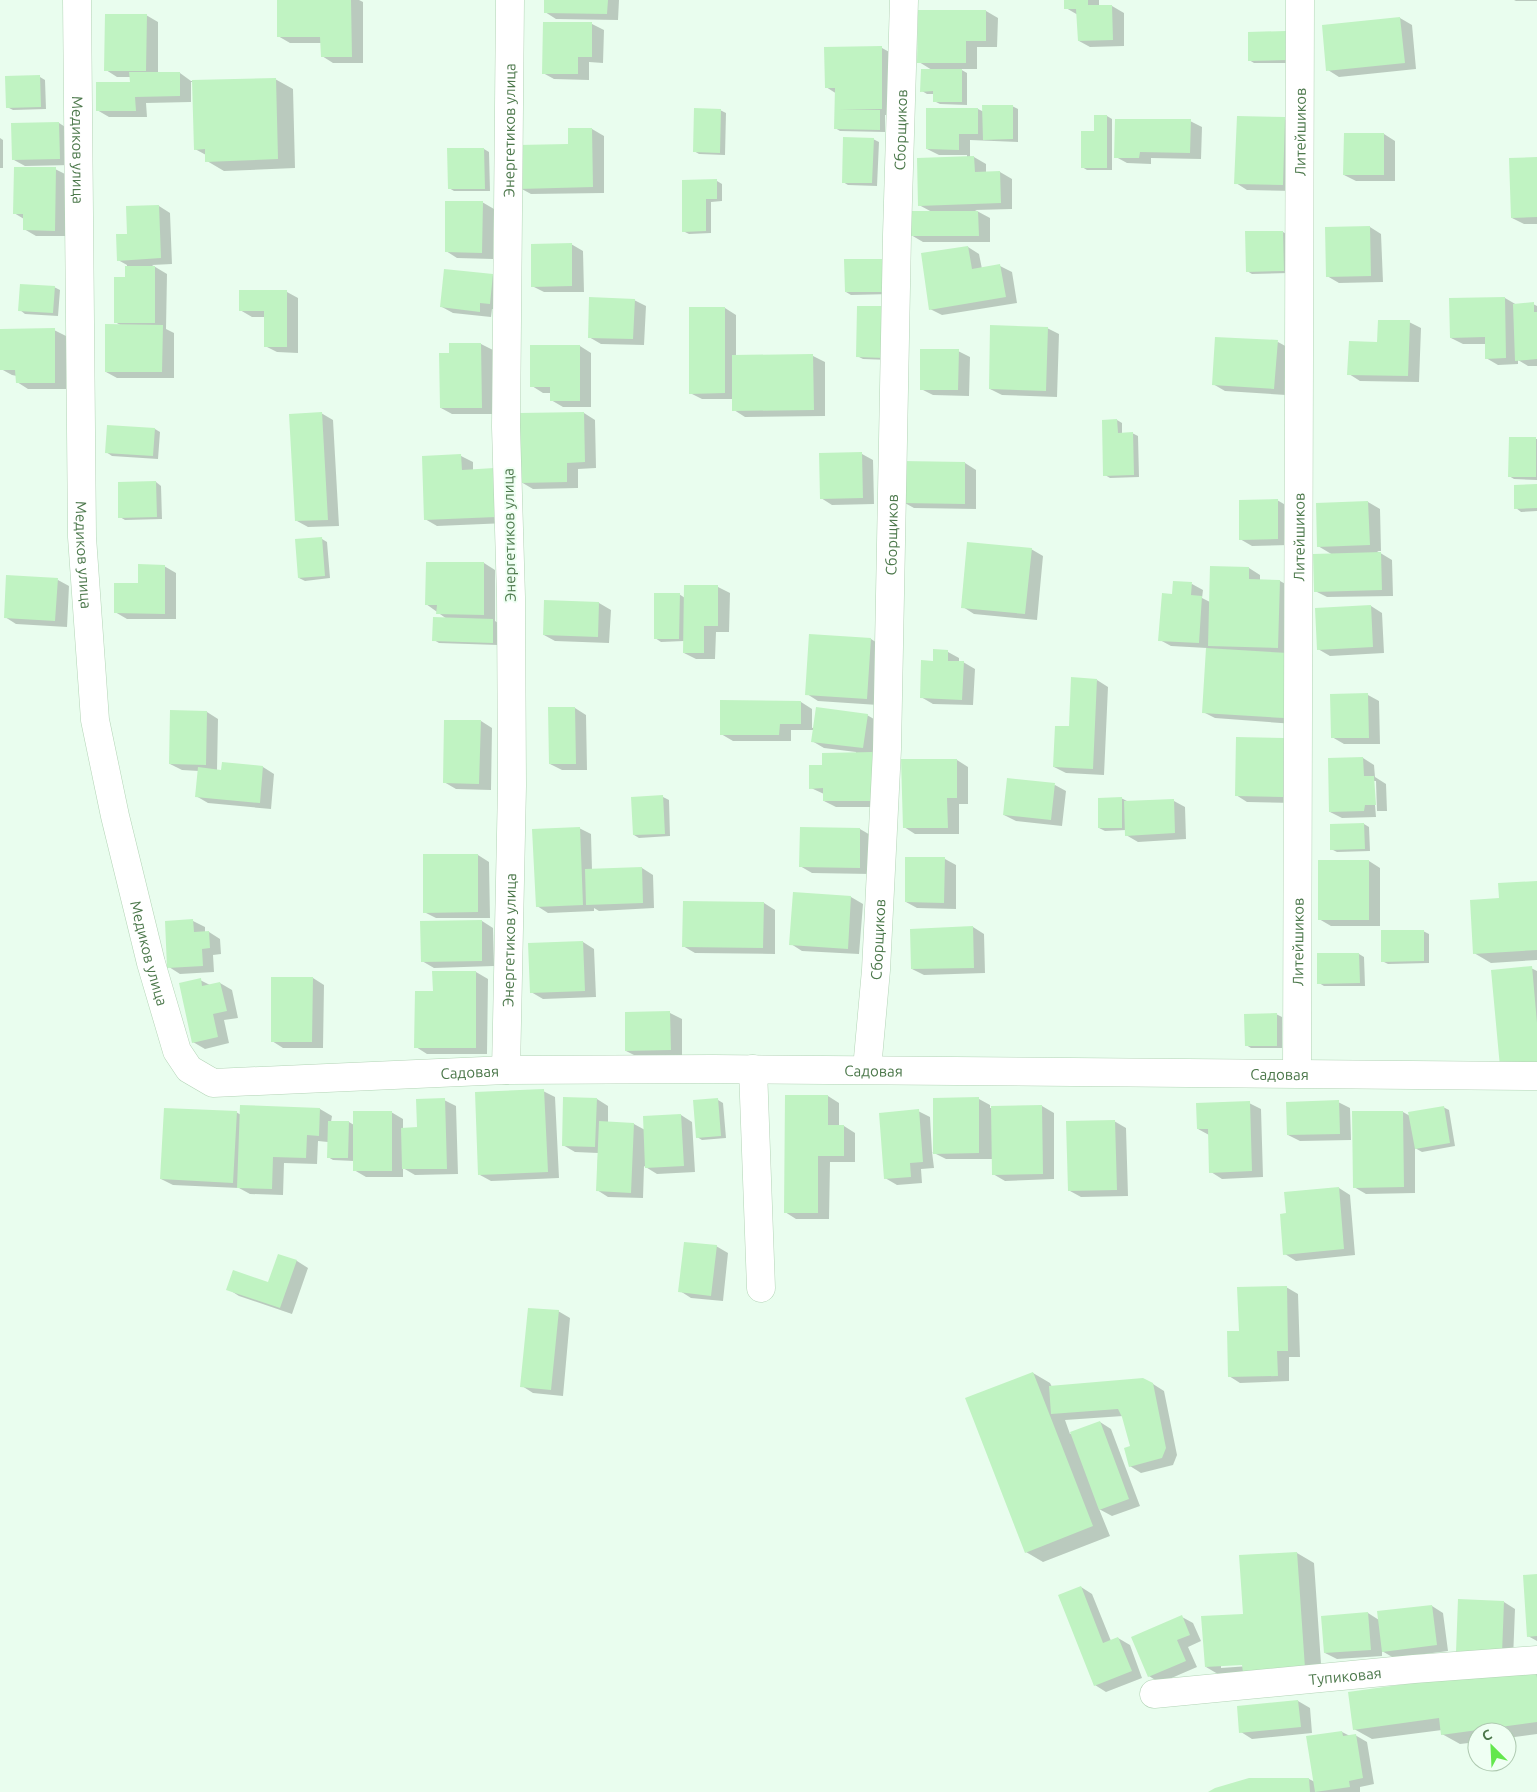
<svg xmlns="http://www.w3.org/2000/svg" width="1537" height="1792" viewBox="0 0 1537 1792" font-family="Ubuntu,sans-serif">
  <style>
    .shadow { fill: #0003; fill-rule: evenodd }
    .building { fill: #c0f3c2 }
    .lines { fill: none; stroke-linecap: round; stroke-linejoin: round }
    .minor-casing { stroke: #b3d4b6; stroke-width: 29 }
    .minor { stroke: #fff; stroke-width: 28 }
    .labels { text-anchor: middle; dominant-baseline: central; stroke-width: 4; stroke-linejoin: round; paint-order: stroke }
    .street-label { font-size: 15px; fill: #4c784b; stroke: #effff3 }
  </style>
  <rect width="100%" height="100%" fill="#e9fdee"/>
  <path class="shadow" d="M278 0H359L363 2V63H333L322 56V43H290L278 36Z
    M545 0H619L618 20 556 19 545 12Z
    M1065 0H1099V6H1112L1124 13V46L1090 47 1079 41 1078 15 1066 8Z
    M1514 0H1537V1H1516Z
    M919 11H986L998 18 997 47H977V69H960L967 73V105L940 104 934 101V94H927L922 91 932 70 919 62Z
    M146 15 158 22V73H180L191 81 275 79 293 89 295 168 224 171 207 161 206 155 195 149 193 82H191V102L146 103 147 117H109L97 110 131 84V77H117L106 70Z
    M1400 18 1412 25 1416 69 1339 77 1328 70Z
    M544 23 592 24 604 30 603 63 589 62V80L554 79 543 73Z
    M1286 32 1291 35 1292 63H1254L1249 60V33Z
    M882 48 893 54V115H885V132L840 131 835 128 837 94 826 87Z
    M40 77 45 80 46 109 13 110 7 107Z
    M1012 106 1018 109V142L970 140V158L974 157 986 164V173L1000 172 1012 179V209L975 210 990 218V242H923L911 235 932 212 919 205 967 158V155H939L927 149 978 109 984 112Z
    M720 110 726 113 725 155 699 154 694 151Z
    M1107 116 1112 119V170H1087L1082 167 1095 132Z
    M1284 119 1296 125 1294 191 1247 190 1236 183Z
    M1190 121 1202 127 1201 159 1151 158V164L1127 163 1116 157Z
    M59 123 70 130 71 165 25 166 14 160Z
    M570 129H592L604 136V193L531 194 520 188 570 145Z
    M1384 134 1395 141V181H1356L1344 175Z
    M0 138 3 140V168H0Z
    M873 139 879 142 877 186 848 185 843 182Z
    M448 149H484L489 152 490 191H454L449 188Z
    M1537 158V224H1524L1512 218Z
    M55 169 67 175 66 236H36L24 229V219L14 213Z
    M717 181 722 184V201L711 202V233L689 234 683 231Z
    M482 202 494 209 493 259 457 258 446 251Z
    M159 206 170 213 172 264 152 265 167 274 166 329 174 333V378H117L106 372 122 326 115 322 127 278V265L118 260 128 235Z
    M1370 227 1381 234 1383 282 1339 283 1327 276Z
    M1283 232 1288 235 1289 273 1252 274 1247 271Z
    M571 244 583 251 584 292H544L532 286Z
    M968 247 979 254 982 269 1000 266 1012 272 1017 303 942 315 930 309Z
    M891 263 892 294 851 295 846 292Z
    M493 275 504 281 502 310 492 309 491 317 453 313 442 307Z
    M54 287 60 290 58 316 25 314 20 310Z
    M287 292 298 298V353L277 352 265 346 266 317H252L240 310Z
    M1505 298 1517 305 1533 304 1537 306V366H1528L1518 360V364L1498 365 1486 358V344H1463L1451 338 1450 299Z
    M634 300 646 306 644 345 601 344 589 337Z
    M859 307 890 360 863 359 857 356Z
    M725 308 736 315V356H813L825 362V416L745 417 734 410V399H702L690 393Z
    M1409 322 1421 328 1419 382 1360 381 1349 374 1379 343Z
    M1047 328 1059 334 1057 397 1002 395 990 389Z
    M54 330 66 336V389H28L17 382V376L12 375 1 369Z
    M1278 342 1289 348 1286 395 1225 391 1213 384Z
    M450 344H481L493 350V414H452L441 408 450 354Z
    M580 346 591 353V407H563L551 400V393H543L532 386Z
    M958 351 970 357 969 396 933 395 921 389Z
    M321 413 333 420 339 526 308 527 297 521Z
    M584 413 595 420 596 468 578 469V488L533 489 521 482Z
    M1117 420 1122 423V434L1132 433 1138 436 1139 477 1110 478 1105 475Z
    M155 429 160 432 158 459 112 456 106 452Z
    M1510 438 1537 439V480L1514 479 1509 476Z
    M862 454 873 460 874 504 832 505 821 498Z
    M461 456 473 462V471L507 523 437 526 425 519 423 457Z
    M965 463 976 470V509L914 508 903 502Z
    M156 482 161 486 162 519 125 520 120 517Z
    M1537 486V511L1521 512 1516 508Z
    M1277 500 1289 507V545L1252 546 1240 539Z
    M1368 502 1380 509 1381 551H1377L1392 560 1393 596 1327 597 1315 591 1333 555 1318 546 1317 504Z
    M322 539 327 542 330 578 305 581 299 578Z
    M1031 549 1043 556 1037 620 974 614 963 607Z
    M484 563 495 570V621L498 623V645L439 643 434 640 447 619 426 604Z
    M164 566 176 573V619H127L115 612 139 585Z
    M1249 568 1260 575V580L1280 581 1291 587 1295 724 1215 718 1203 712 1207 648 1171 646 1160 640 1173 595 1192 584 1203 590 1202 598 1210 602Z
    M58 580 69 586 67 627 16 624 5 617Z
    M685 586 718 587 730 593 729 632H716L715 659H696L684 653V641L661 642 655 638 679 594 685 598Z
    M545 601 599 603 611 610 609 643 555 641 544 635Z
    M1371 606 1382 613 1384 653 1330 656 1318 649Z
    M871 639 882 646 878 705 818 701 807 694Z
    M948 652 959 658V662H963L975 669 973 705 933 704 921 697 934 662Z
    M1097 680 1108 687 1104 775 1066 773 1054 767 1070 728Z
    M1368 695 1379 701 1380 744H1344L1332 737Z
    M801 702 812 709V728L867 715 879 722 885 807H836L824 801V794L811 788 823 766 856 753V752L824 748 812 741 814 730H791V741H733L721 734Z
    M575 708 586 715 587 770H562L550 764Z
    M207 712 218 719 217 770 223 771V763L263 767 274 774 271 809 208 803 196 796 199 771 182 770 170 764Z
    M481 721 492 728 491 790 456 789 444 782Z
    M1238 738 1284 739 1296 746 1294 803 1247 802 1236 795Z
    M1363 758 1374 765 1375 777 1386 784 1387 811H1377L1376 781H1373L1376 817 1342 818 1330 812Z
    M957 760 968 767V804H959V834H915L904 827Z
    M1055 785 1066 791 1062 826 1016 821 1004 815Z
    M663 797 669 800 670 836 639 838 634 835 632 798Z
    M1121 798 1127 801H1174L1185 807 1186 839 1138 842 1126 835V830L1105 831 1099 828Z
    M1364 824 1369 827 1370 851 1337 852 1331 849V825Z
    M579 828 591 834 592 870 642 868 653 875 654 908 599 911 594 908V911L548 913 537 906Z
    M801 828 860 829 872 836 871 874 812 873 800 866Z
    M478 855 489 862 490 918H436L424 912Z
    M945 859 956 865V909L917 908 906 902Z
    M1369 861 1380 868V926H1331L1319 919Z
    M1537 882V960L1491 963 1474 953 1500 899Z
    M794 893 851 897 863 904 859 954 802 951 791 944Z
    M764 903 775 910V954L695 953 683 946Z
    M193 921 205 927V933L209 932 220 939 221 954 213 955 214 972 180 974 169 967Z
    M482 921 493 928 494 966 434 968 422 961Z
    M973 927 984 934 985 973 924 975 912 969Z
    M1423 931 1429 934V963L1388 964 1382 961Z
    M583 942 594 949 596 997 543 999 531 992Z
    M1359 954 1364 957 1365 986H1324L1319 983Z
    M1531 968 1537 971V1070Z
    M434 972H476L488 979 487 1054H427L416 1047 434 993Z
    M313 978 324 985 323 1048H283L272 1041Z
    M200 980 210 985 220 983 232 990 238 1018 224 1020 229 1043 205 1049 193 1042Z
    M626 1013H670L682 1019V1056L638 1057 626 1051Z
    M1276 1014 1282 1017V1048H1251L1246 1045Z
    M543 1091 555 1097 559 1178 491 1181 480 1175Z
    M828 1096 839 1103V1126H844L855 1133V1162H830L829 1219H796L785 1212Z
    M597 1099 608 1106V1123L634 1124 645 1130 681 1115 692 1122 695 1172 657 1174 644 1166 643 1198 608 1197 597 1190 598 1153 575 1152 563 1145Z
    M979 1099 990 1105V1108L1042 1106 1054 1113V1179L1005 1181 993 1174V1159H946L932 1152 934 1168 921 1169 922 1183 897 1185 885 1178 918 1111 930 1117 932 1152H934Z
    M444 1100 456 1106 458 1174 415 1175 403 1168V1177H366L354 1170V1161L333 1160 328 1157V1142L318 1141 317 1164 284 1163 283 1195 250 1194 239 1188 173 1185 161 1179 236 1112 241 1115V1106L320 1109 332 1116 331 1122H349L354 1125 391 1112 403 1119V1129L418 1128Z
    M718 1100 723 1103 726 1138 702 1140 697 1137Z
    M1338 1102 1350 1108 1351 1140 1300 1141 1288 1135Z
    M1249 1103 1261 1109 1263 1177 1222 1179 1211 1172 1209 1135 1198 1129Z
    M1443 1107 1449 1110 1455 1146 1422 1152 1415 1148V1193L1366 1194 1354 1187 1403 1112 1410 1116Z
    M1114 1121 1126 1128 1128 1196 1081 1197 1070 1191Z
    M1339 1188 1350 1195 1355 1255 1296 1261 1285 1254 1288 1214Z
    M716 1246 728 1253 723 1301 691 1298 680 1291Z
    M279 1255 297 1261 308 1268 292 1314 239 1296 228 1289 269 1283Z
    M1286 1287 1298 1294 1300 1357H1289V1381L1240 1383 1229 1376Z
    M558 1311 570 1318 563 1396 533 1393 522 1386Z
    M1033 1373 1050 1383 1052 1387 1153 1384 1164 1391 1177 1455 1173 1465 1141 1473 1130 1466 1132 1447 1123 1416 1065 1420 1070 1434 1100 1422 1111 1429 1140 1506 1112 1516 1099 1509 1110 1536 1043 1562 1026 1552Z
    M1297 1553 1314 1563 1322 1678 1223 1677 1206 1667 1244 1615 1240 1557ZM1249 1663V1666L1221 1668V1665Z
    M1537 1575V1641L1528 1636Z
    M1081 1587 1092 1594 1111 1641 1118 1638 1130 1645 1142 1678 1106 1692 1095 1685Z
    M1504 1602 1515 1609 1513 1659 1469 1658Z
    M1432 1606 1443 1613 1448 1651 1394 1658 1382 1651V1656L1337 1659 1325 1653 1322 1617 1368 1613 1379 1620Z
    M1182 1617 1193 1623 1201 1641 1188 1647 1197 1667 1160 1683 1149 1676Z
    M1537 1669V1734L1507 1738V1732H1477V1742L1460 1744 1442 1734V1730L1372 1739 1354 1729Z
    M1298 1701 1310 1708 1312 1733 1252 1739 1241 1732Z
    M1342 1732 1350 1736 1355 1735 1367 1742 1374 1784 1360 1787V1792H1210L1309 1779 1315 1782 1308 1737Z"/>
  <path class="building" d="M277 0H351L352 57H321L320 37H277Z
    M544 0H608L607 14 544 13Z
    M1064 0H1088V5H1112L1113 40 1078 41 1076 9H1064Z
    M918 10H986V41H966V63H917Z
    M105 14H147L146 71H104Z
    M1400 17 1405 63 1326 71 1322 25Z
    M543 22H592V57H578V74H542Z
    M1286 31 1287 60 1248 61V32Z
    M882 46V109H839L880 110V130L834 129 835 88H825L824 47Z
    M921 69H962V102H933V91L920 92Z
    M129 72H180V96L135 97 136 111H96V82H130Z
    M40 75 41 107 6 108 5 76Z
    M276 78 278 159 205 162V149L194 150 192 80Z
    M982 105H1013V139L983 140Z
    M694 108 721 109 720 153 693 152Z
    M926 108H978V134H959V150L926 149Z
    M1094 115H1107V168H1081V131H1094Z
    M1237 116 1285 117 1283 185 1234 184Z
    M1115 119H1191L1190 153 1140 152 1139 158H1114Z
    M59 122 60 159 12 160 11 123Z
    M568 128H592L593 187 519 189 518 145 568 144Z
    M1344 133H1384V175H1343Z
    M843 137 874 138 872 183H842Z
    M447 148H484L485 189H448Z
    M974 156 975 172 1000 171 1001 203 918 206 917 158Z
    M1537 157V217L1511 218 1509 158Z
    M14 167H56L55 231 23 230V214H13Z
    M717 179V199H706V231L682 232V180Z
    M445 201H483L482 253 445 252Z
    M159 205 161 258 117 261 116 234H127L126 206Z
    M910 211H978L979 236H910Z
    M1370 226 1371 276 1326 277 1325 227Z
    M1245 231H1283L1284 271 1246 272Z
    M572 243V286L531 287V244Z
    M968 246 972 269 1000 264 1006 297 929 310 921 253Z
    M844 259H886L887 292H845Z
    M125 266H155V323H114V277H125Z
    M444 269 493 274 490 304 480 303V312L440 307Z
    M20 284 55 286 53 313 18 311Z
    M239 290H287V347H264V311H239Z
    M589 297 635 299 633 339 588 338Z
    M1505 297 1506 358 1485 359V337L1450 338 1449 298Z
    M1534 302V312H1537V359L1515 361 1513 304Z
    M857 306H886L885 358 856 357Z
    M689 307H725V393L689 394Z
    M1378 320H1410L1408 376 1347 375 1349 341 1377 342Z
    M105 324 163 325 162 372H105Z
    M990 325 1048 327 1046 391 989 389Z
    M55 328V383H16L15 370H0V329Z
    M1215 337 1278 340 1274 389 1212 385Z
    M449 343H481L482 408H440L439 353H449Z
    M530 345H580V401H550V387H530Z
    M920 349H959L958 390H920Z
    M813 354 814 410 732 411V355Z
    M322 412 328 520 295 521 289 414Z
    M584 412 585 462 567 463V482L520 483 519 413Z
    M1117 419 1118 433 1133 432 1134 475 1103 476 1102 420Z
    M107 425 155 428 153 456 105 453Z
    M1509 437H1536V477H1508Z
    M862 452 863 498 820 499 819 453Z
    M461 454 462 470 494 468 496 517 424 520 422 456Z
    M902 461 965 462V504L902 503Z
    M156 481 157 517 118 518V482Z
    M1537 484V508L1514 509V485Z
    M1278 499V539L1239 540V500Z
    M1368 501 1370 545 1317 547 1316 503Z
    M322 537 325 576 298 578 295 539Z
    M967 542 1032 548 1025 614 961 608Z
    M1381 552 1382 590 1314 592 1313 554Z
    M426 562H484V615L436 614 437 605H425Z
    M138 564 165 565V614L114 613V583H138Z
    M1210 566 1249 567V579L1280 580 1278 648 1208 646Z
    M6 575 58 578 55 621 4 618Z
    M1173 581 1192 582 1191 595 1202 596 1199 643 1158 641 1162 593 1172 594Z
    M684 585H718V626H704V653H683Z
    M654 593H680L679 639H654Z
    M544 600 599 602 598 637 543 635Z
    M1371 605 1373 647 1317 650 1315 608Z
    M433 617 493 619V643L432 641Z
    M809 634 871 638 867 699 805 695Z
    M1206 648 1288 653 1284 718 1202 713Z
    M933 649 948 650V661H964L962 700 920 698 921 660 933 661Z
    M1071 677 1097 679 1093 769 1053 767 1055 726H1069Z
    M1368 693 1369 738H1331L1330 694Z
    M720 700 801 701V724H780L779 735H720Z
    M548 707H575L576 764H549Z
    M816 707 868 714 863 748 811 742Z
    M170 710 207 711 206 765 169 764Z
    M444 720H481L479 784 443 783Z
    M1236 737 1284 738 1283 797 1235 796Z
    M873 752 874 801H823V788L809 789V765H822V753Z
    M1363 757 1364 776H1374L1376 805H1365L1364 811 1329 812 1328 758Z
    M901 759H957V798H947L948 828H903Z
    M222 762 263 766 260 803 195 797 198 767 221 770Z
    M1007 778 1055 783 1051 820 1003 815Z
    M663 795 665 834 633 835 631 797Z
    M1122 797V828H1098V798Z
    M1174 799 1175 833 1125 836 1124 801Z
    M1364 823 1365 849 1330 850V824Z
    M580 827 583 905 536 907 532 829Z
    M800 827 860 828V868L799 867Z
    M423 854H478V912L423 913Z
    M905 857H945L944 903 905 902Z
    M1318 860H1369V920H1318Z
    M642 867 643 903 586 905 585 869Z
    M1537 881V950L1473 954 1470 900 1499 898 1498 883Z
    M793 892 851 896 848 949 789 945Z
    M683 901 764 902 763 948 682 947Z
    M193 919 194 932 209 931 210 948 202 949 203 966 167 968 165 921Z
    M482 920V961L421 962 420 921Z
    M973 926 974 968 911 969 910 929Z
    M1381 930H1424V961L1381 962Z
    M583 941 585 991 530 993 528 943Z
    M1317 953H1359L1360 983 1317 984Z
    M1532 966 1537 1023V1063L1500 1067 1491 970Z
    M432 971H476V1048H414L415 991H433Z
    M271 977H313L312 1042H271Z
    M201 978 202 986 220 982 227 1011 213 1014 218 1037 192 1043 179 983Z
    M670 1011 671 1050 625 1051V1012Z
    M1277 1013V1046H1245L1244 1014Z
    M544 1089 548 1172 478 1175 475 1092Z
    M785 1095H828V1125H844V1156H818V1213H784Z
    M563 1097 597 1098 595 1147 562 1146Z
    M979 1097V1153L933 1154V1098Z
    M445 1098 447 1169H402L401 1128 417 1127 416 1099Z
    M718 1098 721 1136 696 1138 693 1100Z
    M1339 1100 1340 1134 1287 1135 1286 1102Z
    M1250 1101 1252 1171 1209 1173 1208 1129H1197L1196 1103Z
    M240 1105 320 1108 319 1136 307 1135 306 1158 273 1157 272 1189 237 1188Z
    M1042 1105 1043 1174 992 1175 991 1106Z
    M1444 1106 1450 1143 1415 1149 1408 1112Z
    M164 1108 237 1111 233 1183 160 1179Z
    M919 1109 923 1162 910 1163 911 1177 884 1179 879 1113Z
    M353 1111H392V1171H353Z
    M1352 1111H1403L1404 1187 1353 1188Z
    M681 1114 684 1166 645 1168 643 1116Z
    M1115 1120 1117 1190 1068 1191 1066 1121Z
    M328 1121H349L348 1158H327Z
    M599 1121 634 1123 631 1193 596 1191Z
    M1339 1187 1344 1249 1283 1255 1280 1214 1286 1213 1284 1192Z
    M684 1242 717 1245 711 1296 678 1292Z
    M278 1254 297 1260 280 1308 226 1290 233 1270 268 1282Z
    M1287 1286 1288 1351H1277L1278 1376 1228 1377 1227 1331H1239L1237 1287Z
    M528 1308 559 1310 551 1390 520 1387Z
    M1033 1372 1093 1526 1025 1553 965 1398Z
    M1143 1378 1153 1383 1166 1448 1162 1458 1129 1467 1124 1448 1130 1446 1122 1417 1118 1409 1051 1414 1049 1386Z
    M1100 1421 1129 1499 1099 1510 1070 1432Z
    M1297 1552 1305 1668 1243 1673 1242 1665 1205 1667 1201 1616 1243 1614 1239 1555Z
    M1537 1574V1636L1527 1637 1523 1575Z
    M1081 1586 1103 1643 1118 1637 1132 1671 1094 1686 1058 1595Z
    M1458 1599 1504 1601 1502 1654 1456 1652Z
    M1432 1605 1437 1645 1382 1652 1377 1611Z
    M1368 1612 1371 1650 1324 1653 1321 1616Z
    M1182 1615 1190 1635 1177 1640 1186 1661 1148 1677 1131 1637Z
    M1535 1666 1537 1678V1722L1441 1735 1439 1718 1353 1730 1348 1692Z
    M1298 1700 1301 1727 1239 1733 1237 1706Z
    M1342 1731 1343 1736 1356 1734 1363 1778 1349 1781 1350 1787 1315 1792 1306 1736Z
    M1249 1778H1309L1310 1792H1208L1215 1788Z"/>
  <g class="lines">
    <g class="minor-casing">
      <g id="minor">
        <path id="s1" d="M77 0 82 537 95 720 115 816 151 963 177 1051 189 1069 213 1083 506 1070 713 1069 1537 1076"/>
        <path d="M753 1069 761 1288"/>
        <path id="s2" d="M867 1069 876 970 887 749 897 235 904 0"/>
        <path id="s3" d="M506 1070 512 786 511 597 506 427 510 0"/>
        <path id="s4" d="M1297 1073 1300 0"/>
        <path id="s5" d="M1154 1694 1414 1669 1537 1660"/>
      </g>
    </g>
    <use href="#minor" class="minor"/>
  </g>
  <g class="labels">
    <g class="street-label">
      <text stroke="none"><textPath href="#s3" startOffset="940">Энергетиков улица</textPath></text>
      <text stroke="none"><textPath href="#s2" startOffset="940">Сборщиков</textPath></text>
      <text stroke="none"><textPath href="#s4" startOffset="941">Литейшиков</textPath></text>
      <text stroke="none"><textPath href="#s1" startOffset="150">Медиков улица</textPath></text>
      <text transform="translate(509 535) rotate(-91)">Энергетиков улица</text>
      <text stroke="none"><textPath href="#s2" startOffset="535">Сборщиков</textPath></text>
      <text stroke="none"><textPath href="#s4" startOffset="536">Литейшиков</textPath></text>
      <text stroke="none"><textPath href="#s1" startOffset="555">Медиков улица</textPath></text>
      <text stroke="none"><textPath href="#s3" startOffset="130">Энергетиков улица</textPath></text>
      <text stroke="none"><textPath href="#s2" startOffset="130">Сборщиков</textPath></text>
      <text stroke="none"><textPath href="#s4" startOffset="131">Литейшиков</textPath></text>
      <text stroke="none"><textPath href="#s1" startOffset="960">Медиков улица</textPath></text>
      <text stroke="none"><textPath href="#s1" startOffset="1772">Садовая</textPath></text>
      <text stroke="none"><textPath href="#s1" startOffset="1368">Садовая</textPath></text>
      <text stroke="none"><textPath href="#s1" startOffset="2178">Садовая</textPath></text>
      <text stroke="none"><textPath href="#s5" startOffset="192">Тупиковая</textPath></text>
    </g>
  </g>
  <g transform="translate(1492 1747) rotate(336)"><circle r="24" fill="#effff3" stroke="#aec9b0"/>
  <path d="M0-4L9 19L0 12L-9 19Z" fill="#63e74d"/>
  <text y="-8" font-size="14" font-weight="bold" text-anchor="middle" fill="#4c784b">С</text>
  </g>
</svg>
